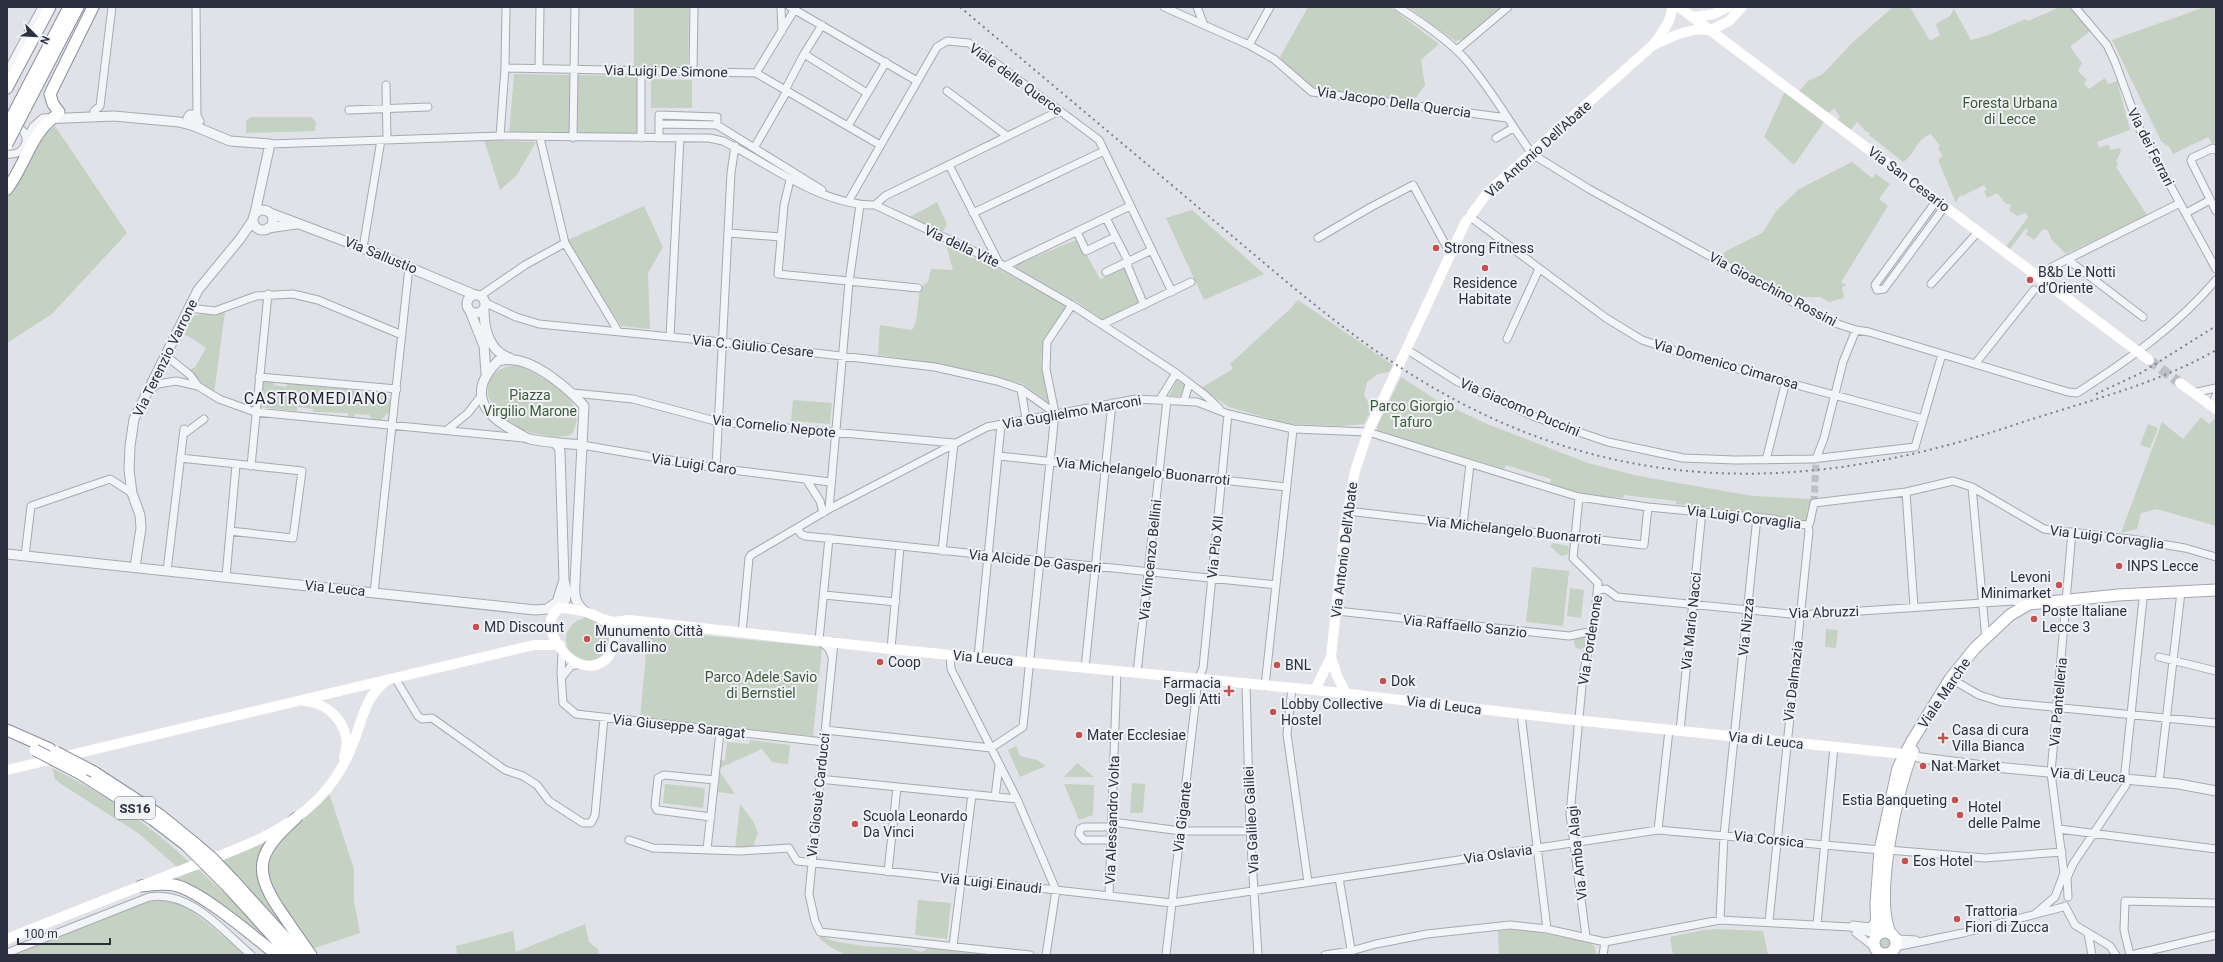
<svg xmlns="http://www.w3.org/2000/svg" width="2223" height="962" viewBox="0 0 2223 962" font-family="Roboto,sans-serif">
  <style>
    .green { fill: #c4d1c3 }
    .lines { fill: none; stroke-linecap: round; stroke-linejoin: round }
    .minor-tunnel { stroke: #bdbec6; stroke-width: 7; stroke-dasharray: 7 3.5; stroke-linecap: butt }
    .secondary-tunnel { stroke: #bdbec6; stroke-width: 10; stroke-dasharray: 10 5; stroke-linecap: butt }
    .minor-casing { stroke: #a7a9b2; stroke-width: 9 }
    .tertiary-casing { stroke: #a7a9b2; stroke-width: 11 }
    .primary-casing { stroke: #a1a6b3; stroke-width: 13 }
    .trunk-casing { stroke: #8a8e9d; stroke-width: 13 }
    .minor { stroke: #f3f4f7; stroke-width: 7 }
    .tertiary { stroke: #f3f4f7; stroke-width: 9 }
    .secondary { stroke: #fff; stroke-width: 10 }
    .primary { stroke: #fff; stroke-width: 11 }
    .trunk { stroke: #fff; stroke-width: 11 }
    .rail { stroke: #7c8090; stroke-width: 2; stroke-dasharray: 2 4; stroke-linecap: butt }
    .trunk-bridge-casing { stroke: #8a8e9d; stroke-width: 13; stroke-linecap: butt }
    .trunk-bridge { stroke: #fff; stroke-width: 11 }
    .poi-dot { fill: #c15252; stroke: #f0f2f6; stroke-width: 1.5 }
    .labels { text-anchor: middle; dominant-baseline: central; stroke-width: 4; stroke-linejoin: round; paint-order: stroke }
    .shield { fill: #f0f2f6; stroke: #666a75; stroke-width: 1 }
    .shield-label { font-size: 13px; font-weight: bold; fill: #2b2f3e }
    .street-label { font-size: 14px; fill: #2b2f3e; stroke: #f0f2f6 }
    .park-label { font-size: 14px; fill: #3b5839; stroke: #f0f2f6 }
    .poi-label { font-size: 14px; fill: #2b2f3e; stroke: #f0f2f6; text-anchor: start }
    .quarter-label { font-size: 16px; letter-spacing: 1px; fill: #1d202f; stroke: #f0f2f6 }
  </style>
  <rect width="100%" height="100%" fill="#e1e2e8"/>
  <path class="green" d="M1308 7H1390L1439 44 1421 60 1425 85 1411 104 1404 101H1395L1386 98 1330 91C1327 91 1323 93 1320 92 1309 89 1283 67 1280 57Z
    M1408 7H1503C1489 19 1473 39 1455 41Z
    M1893 7H1910L1930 41 1940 35 1936 24 1950 16 1954 9 1971 40 1989 35 2025 19 2028 21 2060 7H2069L2090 31 2071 46V48L2082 63 2078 71 2087 80 2084 84 2089 89 2105 78 2108 84 2117 81 2130 130 2097 142 2099 147 2109 145 2110 150 2119 148 2121 151 2116 161 2118 163 2116 167 2147 215 2066 254 2050 238 2051 237 2047 230 2043 229 2034 240 2026 234 2028 230 2026 228 2010 249 2006 247 2028 217 2026 213 2017 216 2009 210 2011 206 2009 204H2006L1997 193 1987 198 1984 191 1987 190 1984 185 1962 196 1960 195 1956 203 1938 160 1943 156 1938 148 1940 146 1931 134C1915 140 1916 154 1903 162L1869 135 1870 133 1863 130 1864 129 1857 122 1851 130 1837 120 1840 117 1834 108 1829 113 1799 91 1808 81 1823 74 1852 43Z
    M2205 7H2216V142L2212 144 2208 137 2173 154 2168 145 2166 146 2164 143H2162L2112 40Z
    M634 8H689L688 67H634Z
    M514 74 570 75 569 135 509 134Z
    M578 75 637 76V135H577Z
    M651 79 692 80V108H651Z
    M1785 91 1824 122 1794 165 1764 137Z
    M250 117H311L316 122 315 131 246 133V121Z
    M55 126 127 233 52 314 7 343V197C23 175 32 142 55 126Z
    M484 140 536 142 517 175 500 190Z
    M1852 162 1872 178 1876 174 1890 184 1879 199 1888 206 1841 282 1847 285 1842 287 1844 298 1829 302 1820 297H1803L1800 303 1720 257 1726 251 1762 233 1777 210 1799 189Z
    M937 202 947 224 942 233 910 217Z
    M644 206 663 247 648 273 650 329 621 326 572 251 568 240Z
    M1192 210 1264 274 1204 300 1166 218Z
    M1078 239 1100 279 1125 268 1139 300 1137 303 1103 320 1077 302 1016 268V265L1021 263Z
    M946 245 1001 270 1067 306 1045 338 1041 357 1049 403 1023 384 945 365 878 355 880 325 912 330 916 322 920 288 928 282 931 269 953 270Z
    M1298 300 1393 365 1389 372 1378 374 1367 382 1364 395 1372 409 1364 424 1340 426 1288 424 1229 407 1201 388 1233 369 1230 364 1290 309Z
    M225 311 214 394 189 370 195 367 206 348 190 337 180 333C194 306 201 319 225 311Z
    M515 365C527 368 537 375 548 381 568 394 585 409 572 434 558 442 518 431 505 421 504 406 480 405 490 381 494 370 505 367 515 365Z
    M1401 377 1438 401 1487 424 1588 463 1638 476 1753 496 1812 499 1811 504 1807 510V521L1785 520 1778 515 1676 504V501L1624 495 1623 498 1588 495 1550 484 1551 479 1506 465 1504 469 1378 431 1377 427Z
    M262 380 274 382V385L286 387 287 383 355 390V394L373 395 375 392H383L390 400 389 412 381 420 372 419 369 415 355 414 353 418 349 417 348 413 313 412V409L297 407V411L259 407Z
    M1177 380 1185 385 1181 396H1169Z
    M793 400 832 403 830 424 791 421Z
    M2201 417 2209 424 2216 417V526L2157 509 2141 513 2137 529 2121 533 2162 422 2183 439Z
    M2148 424 2158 428 2150 448 2140 445Z
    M1553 543 1568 546 1569 551 1567 555 1561 556 1550 546Z
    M1532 567 1569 571 1563 626 1526 622Z
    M1570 588 1584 590 1581 618 1567 616Z
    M566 640a22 22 0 1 1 44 0a22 22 0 1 1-44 0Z
    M1826 629 1838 630 1836 648 1825 647Z
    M659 631 822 647 813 736 640 718 648 633Z
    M1574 643a6 6 0 1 1 12 0a6 6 0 1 1-12 0Z
    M750 740 790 745 788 764 772 762 762 749 720 768 721 760 725 761 727 742 749 744Z
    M1016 746 1020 756 1037 760 1046 766 1020 777 1008 750Z
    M1077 763 1094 777H1064Z
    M52 768C103 793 150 824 191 864L179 867 176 866 138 833 61 784 55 779Z
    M720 772 735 794 718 792Z
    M1132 783 1145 784 1143 813H1130Z
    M665 784 705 788 703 808 663 803Z
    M1064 784 1094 785 1093 815 1079 820Z
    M329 793 354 869V901L360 933 312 949C295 927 272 903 266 876 260 848 310 810 329 793Z
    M740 804 753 821 758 833 752 849H735Z
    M270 838 259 870 302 951 218 862Z
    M198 869 240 908 283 955 170 880Z
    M167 900 188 908 246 955H14L139 905 153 901Z
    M918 900 951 903 947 939 915 935Z
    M585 924 589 942 598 949 599 955H457L456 946 513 931 516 952Z
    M1520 929 1590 942 1595 947 1596 955H1499L1498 931Z
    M1718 929 1763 931 1768 955H1673L1670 937 1703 930Z
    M820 935 833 941 863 946 909 948 922 952 928 948 984 955H846L830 947 819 938Z
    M1878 943a6 6 0 1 1 12 0a6 6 0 1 1-12 0Z"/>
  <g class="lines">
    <path class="minor-tunnel" d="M1814 503 1816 459"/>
    <path class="secondary-tunnel" d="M2149 360 2180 383"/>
    <g class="minor-casing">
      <path id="minor" d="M196 7 197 116
        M781 7 782 31
        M790 7 917 81
        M1164 7 1204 25 1197 7
        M1398 7C1420 21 1450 41 1466 60 1491 89 1510 123 1532 154L1589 189 1798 305 1838 324 1856 330 1869 332 2068 392 2077 393C2128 360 2177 326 2216 280
        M2075 7 2107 45 2115 62 2140 130 2216 269
        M1204 25 1249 45 1274 59 1312 92 1507 118
        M1249 45 1270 7
        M1457 50 1508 7
        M804 54 867 93
        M505 68 756 73 880 145
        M539 69 540 7
        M7 72 42 7
        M693 72 694 7
        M756 73 795 9
        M386 85 387 140
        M785 90 804 54 822 25
        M947 91 1007 136
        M349 110 428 107
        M94 111 100 106 112 7
        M659 124V115L717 117V125
        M848 126 886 62
        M500 136 505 68 506 7
        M540 138 565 243 618 331
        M573 138 575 7
        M641 138V71
        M659 138V124L717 125 822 190
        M1496 138 1513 128
        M270 144 500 136 709 138 723 141C770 164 821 206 875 205L999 263 1072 305 1176 373 1205 395 1219 408
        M754 148 787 91
        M2216 150 2213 148 2192 158 2191 161 2216 211
        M7 154C19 155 23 151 27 140L24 132 14 123
        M949 165 999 263
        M790 180 784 205 778 274 918 288
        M1937 200 1875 285 1877 290 1884 289 1945 206
        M848 202 937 47 947 41 969 43 1099 140 1172 292
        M875 205 885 196 1059 111
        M973 213 1104 151
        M2186 213 2210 200
        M1469 216 1606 318 1642 340 1693 357 1923 419
        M1106 218 1128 261V267L1144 305
        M1077 232 1086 251 1115 237
        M729 233 781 237
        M1318 238 1371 207 1413 185 1450 253
        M363 248 381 140
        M2067 259 2143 317
        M1005 266 1130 206
        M2052 267 2180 203
        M1106 272 1152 250
        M1931 284 1978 232
        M480 296 525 265 565 243
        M486 303 516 317 539 324 722 342 935 367 997 381 1021 389 1055 413
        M189 308 215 311 256 296 293 294 318 300 402 335
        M1103 324 1191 282
        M670 337 680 138
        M1507 339 1539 269
        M1406 349 1458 382 1535 417 1608 442 1683 458 1735 460 1812 459 1915 447 1942 354
        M165 355 190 375 198 386
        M1975 364 2034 290
        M259 377 397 389
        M1021 389 1026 419
        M148 392 158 384 176 381 198 386 219 399 255 412 524 438
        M573 393 633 399 719 422 954 443 942 551
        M2193 393 2216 388
        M1160 399 1176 373
        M1184 401 1189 384
        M2212 406 2216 395
        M447 430 468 413 481 396
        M184 434 204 419
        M582 445 716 468 830 482
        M999 456 1287 487
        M180 458 302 471 293 538 230 531
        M1816 459 1824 438 1843 362 1856 330
        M1766 460 1786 381
        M251 466 268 294
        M716 468 731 173 735 146
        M806 479 820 501 823 513
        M1972 487 1986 640
        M1906 492 1914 607
        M1579 497 1573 558 1598 583 1594 624 1583 675 1570 814 1586 937
        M829 509 849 282 860 205
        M1347 511 1644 545 1648 507
        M1463 525 1470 464
        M1808 525 1810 522 1814 503 1906 492 1953 481 1972 487 2044 529 2137 540 2185 548 2216 557
        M797 528 801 534 805 536 1276 585
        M829 538 819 640 829 649 832 657
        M25 556 31 506 110 479 132 493
        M167 571 184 429
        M226 577 236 465
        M1598 590 1606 589 1617 597 1800 615 2013 601 2029 604
        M374 593 409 267
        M824 595 896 602
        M1337 611 1569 636 1593 631
        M742 633 749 558 751 555 829 509 987 427 1136 399 1197 402 1228 414 1293 429 1368 432 1579 497 1648 507 1775 519 1786 523 1808 525
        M834 642 809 894 815 921 820 932 1030 955
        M891 649 900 547
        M562 651 561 673 563 703 576 714 824 742
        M950 654 951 669 1017 799 1056 890 1046 955
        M978 657 1001 425
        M2159 657 2216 671
        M1085 668 1112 403
        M1137 673 1167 400
        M562 677 571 666 580 664
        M395 678 418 716 422 719 432 718 505 770 523 776 537 785 549 801 583 823H591L595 815 604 718
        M1955 681 1979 695 2001 702 2216 723
        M1246 684 1250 828 1258 955
        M1265 686 1293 429
        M1292 688 1287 734 1308 882
        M1521 714 1547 929
        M825 730 991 748 1023 727 1055 413 1046 369 1047 342 1072 305
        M1680 731 1702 511
        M819 779 1017 799
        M2159 782 2181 592
        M995 797 999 765
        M711 817 657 810 655 806 658 778 664 775 715 780
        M1112 822 1181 831H1251
        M2059 829 2216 849
        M1658 830 1669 730
        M629 840 653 848 740 851 789 848 797 861 1172 903 1658 830 1880 850
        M1111 840H1084L1079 834 1080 829 1084 827H1112
        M707 849 720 732
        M1888 850 1985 858 2062 852
        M888 872 897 787
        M1339 878 1352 955
        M1109 896 1117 671
        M2068 897 2067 878 2073 864 2126 785 2125 772 2143 599
        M2065 906 2075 925 2110 946 2116 955
        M2035 914 2055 897 2064 873 2051 773 2072 532
        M1720 920 1724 835 1757 517
        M1769 921 1809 531 1808 525
        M1817 925 1834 747
        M1853 925 1870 927 1875 921
        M1856 933 1874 947
        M2088 933 2092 955
        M1893 936 1900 939 1916 940
        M953 946 972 794
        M1895 947 1963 933 2063 907
        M7 953 149 897C190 890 222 930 251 955
        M1166 955 1198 680 1203 668 1228 414
        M1325 955 1351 951 1376 944 1427 934 1510 925 1547 929 1605 942 1720 920 1850 927 1877 935
        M1603 955 1605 942
        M2130 955 2124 930 2125 901 2216 903
        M2131 955 2216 935"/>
    </g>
    <g class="tertiary-casing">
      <path id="tertiary" d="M190 125 188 118 190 115H195L199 121 194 126
        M27 140 34 127 43 119 114 116 179 122 194 126 230 141 270 144 255 213
        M253 220a10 10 0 1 1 20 0a10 10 0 1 1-20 0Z
        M270 213 363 248 475 295
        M268 228 296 224
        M467 304a9 9 0 1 1 18 0a9 9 0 1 1-18 0Z
        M484 310C484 330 490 352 510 358
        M470 311 484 346 486 373
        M582 445C565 443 547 443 530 439 523 437 517 432 511 429 478 411 471 388 498 361 503 360 509 359 514 360 537 362 569 389 584 406 581 465 578 524 575 582 574 597 575 604 587 613
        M7 554 535 610 560 608C569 600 566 590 564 580
        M135 567 141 528 140 515 132 493 129 470 130 446 134 419 198 290 240 239 253 220
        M548 608 557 602 564 580 560 452 559 447 554 442
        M1906 754 1922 758 1984 766 2179 784 2216 791"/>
    </g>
    <g class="primary-casing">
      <path id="primary" d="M1874 943a11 11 0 1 1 22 0a11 11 0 1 1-22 0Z
        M1890 933C1874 896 1897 788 1913 751
        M1877 935 1876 904 1880 850 1898 768 1912 741 1950 679 1975 648 2010 615 2029 604 2118 595 2216 590"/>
    </g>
    <g class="trunk-casing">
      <path id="trunk" d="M7 88 50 7
        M18 105 69 7
        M25 109 78 7
        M59 112 53 104 50 94 93 7
        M7 189C25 166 30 135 54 117
        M7 730 50 749
        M94 772 160 815 192 841
        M81 774 152 819 186 845
        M296 818C261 850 250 866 279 909 290 925 300 940 311 955
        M233 880 301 955
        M141 886C151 885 163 883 174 885 200 890 254 937 277 955
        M228 887 290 955"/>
    </g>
    <use href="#minor" class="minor"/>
    <use href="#tertiary" class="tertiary"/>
    <path class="secondary" d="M1679 7 2149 360
      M1693 17 1714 14 1728 7
      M1711 30 1729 21 1742 7
      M1653 45C1672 37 1689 27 1710 30
      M2180 383 2216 409
      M560 608C579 609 618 617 614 641 613 648 610 656 605 660 580 680 548 643 551 620 552 615 556 611 560 608Z
      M603 619 613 622 629 620 900 650 1315 690 1565 719 1904 754
      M1331 657 1337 676 1346 693
      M1315 690 1331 657 1344 534 1355 471 1368 432 1465 223 1488 192 1653 45C1661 34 1672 21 1672 7
      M304 701C332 703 354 730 344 757
      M7 770 534 645H560
      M7 939C59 918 112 897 164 877 216 856 277 840 317 800 334 783 346 763 354 741 363 718 365 697 386 681"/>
    <use href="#primary" class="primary"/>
    <use href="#trunk" class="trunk"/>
    <path class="rail" d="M960 7C1044 78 1128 148 1212 219 1280 276 1346 335 1422 381 1612 496 1803 495 2008 427 2078 403 2152 387 2216 350
      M2096 394 2141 373 2216 326"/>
    <g class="trunk-bridge-casing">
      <path id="trunk-bridge" d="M7 126 18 105
        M7 144 25 109
        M35 750 81 774
        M56 752 94 772
        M192 841 213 859 233 880
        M186 845 228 887"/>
    </g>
    <use href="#trunk-bridge" class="trunk-bridge"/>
  </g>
  <g class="poi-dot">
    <circle cx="1436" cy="248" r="4"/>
    <circle cx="1485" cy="268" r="4"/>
    <circle cx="2030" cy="280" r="4"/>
    <circle cx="2119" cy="566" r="4"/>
    <circle cx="2059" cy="585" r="4"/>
    <circle cx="2034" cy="619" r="4"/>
    <circle cx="476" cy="627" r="4"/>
    <circle cx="587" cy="639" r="4"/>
    <circle cx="880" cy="662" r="4"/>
    <circle cx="1277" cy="665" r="4"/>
    <circle cx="1383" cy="681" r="4"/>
    <path d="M1227 685h4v4h4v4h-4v4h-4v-4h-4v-4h4z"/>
    <circle cx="1273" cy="712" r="4"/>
    <circle cx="1079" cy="735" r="4"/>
    <path d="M1941 732h4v4h4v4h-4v4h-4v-4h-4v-4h4z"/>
    <circle cx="1923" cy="766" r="4"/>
    <circle cx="1955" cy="800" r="4"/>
    <circle cx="1960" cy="815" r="4"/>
    <circle cx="855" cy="824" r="4"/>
    <circle cx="1905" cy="861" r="4"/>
    <circle cx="1957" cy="919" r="4"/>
  </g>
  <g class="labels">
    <rect class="shield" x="115" y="797" width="40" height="22" rx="3"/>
    <g class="shield-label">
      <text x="135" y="808">SS16</text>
    </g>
    <g class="street-label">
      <text transform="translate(666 71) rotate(1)">Via Luigi De Simone</text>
      <text transform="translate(1016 79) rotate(36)">Viale delle Querce</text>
      <text transform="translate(1394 102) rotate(8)">Via Jacopo Della Quercia</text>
      <text transform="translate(2151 147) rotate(63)">Via dei Ferrari</text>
      <text transform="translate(1538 149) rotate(-42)">Via Antonio Dell'Abate</text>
      <text transform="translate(1909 179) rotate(37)">Via San Cesario</text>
      <text transform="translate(962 246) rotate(25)">Via della Vite</text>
      <text transform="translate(381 255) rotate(22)">Via Sallustio</text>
      <text transform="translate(1773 289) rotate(28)">Via Gioacchino Rossini</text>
      <text transform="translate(753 346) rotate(6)">Via C. Giulio Cesare</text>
      <text transform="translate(165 358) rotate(-64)">Via Terenzio Varrone</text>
      <text transform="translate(1726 364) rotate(16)">Via Domenico Cimarosa</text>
      <text transform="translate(1520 407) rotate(23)">Via Giacomo Puccini</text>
      <text transform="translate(1072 412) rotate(-10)">Via Guglielmo Marconi</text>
      <text transform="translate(774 426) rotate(6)">Via Cornelio Nepote</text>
      <text transform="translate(694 464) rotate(8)">Via Luigi Caro</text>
      <text transform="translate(1143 471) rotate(6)">Via Michelangelo Buonarroti</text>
      <text transform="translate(1744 517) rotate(7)">Via Luigi Corvaglia</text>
      <text transform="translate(1514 530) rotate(6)">Via Michelangelo Buonarroti</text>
      <text transform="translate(2107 537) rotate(7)">Via Luigi Corvaglia</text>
      <text transform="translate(1215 547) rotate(-84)">Via Pio XII</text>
      <text transform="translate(1344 550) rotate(-83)">Via Antonio Dell'Abate</text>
      <text transform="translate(1150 560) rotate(-84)">Via Vincenzo Bellini</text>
      <text transform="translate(1035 561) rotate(6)">Via Alcide De Gasperi</text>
      <text transform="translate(335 588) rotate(6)">Via Leuca</text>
      <text transform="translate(1824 612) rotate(-2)">Via Abruzzi</text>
      <text transform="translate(1691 621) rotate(-84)">Via Mario Nacci</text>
      <text transform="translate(1465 626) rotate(6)">Via Raffaello Sanzio</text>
      <text transform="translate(1746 627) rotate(-84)">Via Nizza</text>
      <text transform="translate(1590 640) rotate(-81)">Via Pordenone</text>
      <text transform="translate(983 658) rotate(6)">Via Leuca</text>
      <text transform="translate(1793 681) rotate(-83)">Via Dalmazia</text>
      <text transform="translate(1944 693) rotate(-56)">Viale Marche</text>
      <text transform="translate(2058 702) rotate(-85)">Via Pantelleria</text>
      <text transform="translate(1444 705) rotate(7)">Via di Leuca</text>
      <text transform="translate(679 726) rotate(6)">Via Giuseppe Saragat</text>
      <text transform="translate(1766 740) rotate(6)">Via di Leuca</text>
      <text transform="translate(2088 775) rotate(4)">Via di Leuca</text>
      <text transform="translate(818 795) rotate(-84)">Via Giosuè Carducci</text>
      <text transform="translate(1182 817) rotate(-83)">Via Gigante</text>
      <text transform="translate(1112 820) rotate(-88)">Via Alessandro Volta</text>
      <text transform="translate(1251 820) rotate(-93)">Via Galileo Galilei</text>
      <text transform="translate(1769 839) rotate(6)">Via Corsica</text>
      <text transform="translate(1577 853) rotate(-96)">Via Amba Alagi</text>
      <text transform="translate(1498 854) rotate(-8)">Via Oslavia</text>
      <text transform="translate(991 883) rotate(6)">Via Luigi Einaudi</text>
    </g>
    <g class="park-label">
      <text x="2010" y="103">Foresta Urbana<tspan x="2010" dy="16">di Lecce</tspan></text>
      <text x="530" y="395">Piazza<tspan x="530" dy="16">Virgilio Marone</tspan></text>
      <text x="1412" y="406">Parco Giorgio<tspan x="1412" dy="16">Tafuro</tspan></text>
      <text x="761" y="677">Parco Adele Savio<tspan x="761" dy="16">di Bernstiel</tspan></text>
    </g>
    <g class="poi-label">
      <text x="1444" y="248">Strong Fitness</text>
      <text x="2038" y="272">B&amp;b Le Notti<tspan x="2038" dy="16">d'Oriente</tspan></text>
      <text x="1485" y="283" text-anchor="middle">Residence<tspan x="1485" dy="16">Habitate</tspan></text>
      <text x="2127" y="566">INPS Lecce</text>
      <text x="2051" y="577" text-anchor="end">Levoni<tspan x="2051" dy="16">Minimarket</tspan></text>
      <text x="2042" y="611">Poste Italiane<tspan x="2042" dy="16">Lecce 3</tspan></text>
      <text x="484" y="627">MD Discount</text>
      <text x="595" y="631">Munumento Città<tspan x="595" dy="16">di Cavallino</tspan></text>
      <text x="888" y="662">Coop</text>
      <text x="1285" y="665">BNL</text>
      <text x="1391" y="681">Dok</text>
      <text x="1221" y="683" text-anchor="end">Farmacia<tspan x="1221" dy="16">Degli Atti</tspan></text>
      <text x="1281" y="704">Lobby Collective<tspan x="1281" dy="16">Hostel</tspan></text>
      <text x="1952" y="730">Casa di cura<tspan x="1952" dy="16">Villa Bianca</tspan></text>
      <text x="1087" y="735">Mater Ecclesiae</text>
      <text x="1931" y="766">Nat Market</text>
      <text x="1947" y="800" text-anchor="end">Estia Banqueting</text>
      <text x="1968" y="807">Hotel<tspan x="1968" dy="16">delle Palme</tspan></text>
      <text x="863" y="816">Scuola Leonardo<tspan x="863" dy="16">Da Vinci</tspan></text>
      <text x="1913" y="861">Eos Hotel</text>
      <text x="1965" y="911">Trattoria<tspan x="1965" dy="16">Fiori di Zucca</tspan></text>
    </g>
    <g class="quarter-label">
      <text x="316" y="398">CASTROMEDIANO</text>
    </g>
  </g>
  <rect width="2223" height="962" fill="none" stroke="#2b2f3e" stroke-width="16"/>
  <g transform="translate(36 36) rotate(114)" stroke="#f0f2f6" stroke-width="3" paint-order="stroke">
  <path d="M0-3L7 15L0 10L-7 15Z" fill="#2b2f3e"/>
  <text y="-6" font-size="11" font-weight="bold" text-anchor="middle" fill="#2b2f3e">N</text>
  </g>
  <path d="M18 938v6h92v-6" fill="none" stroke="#2b2f3e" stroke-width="2"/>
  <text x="24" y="938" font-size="12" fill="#2b2f3e" stroke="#f0f2f6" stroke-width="3" paint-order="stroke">100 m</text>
</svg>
